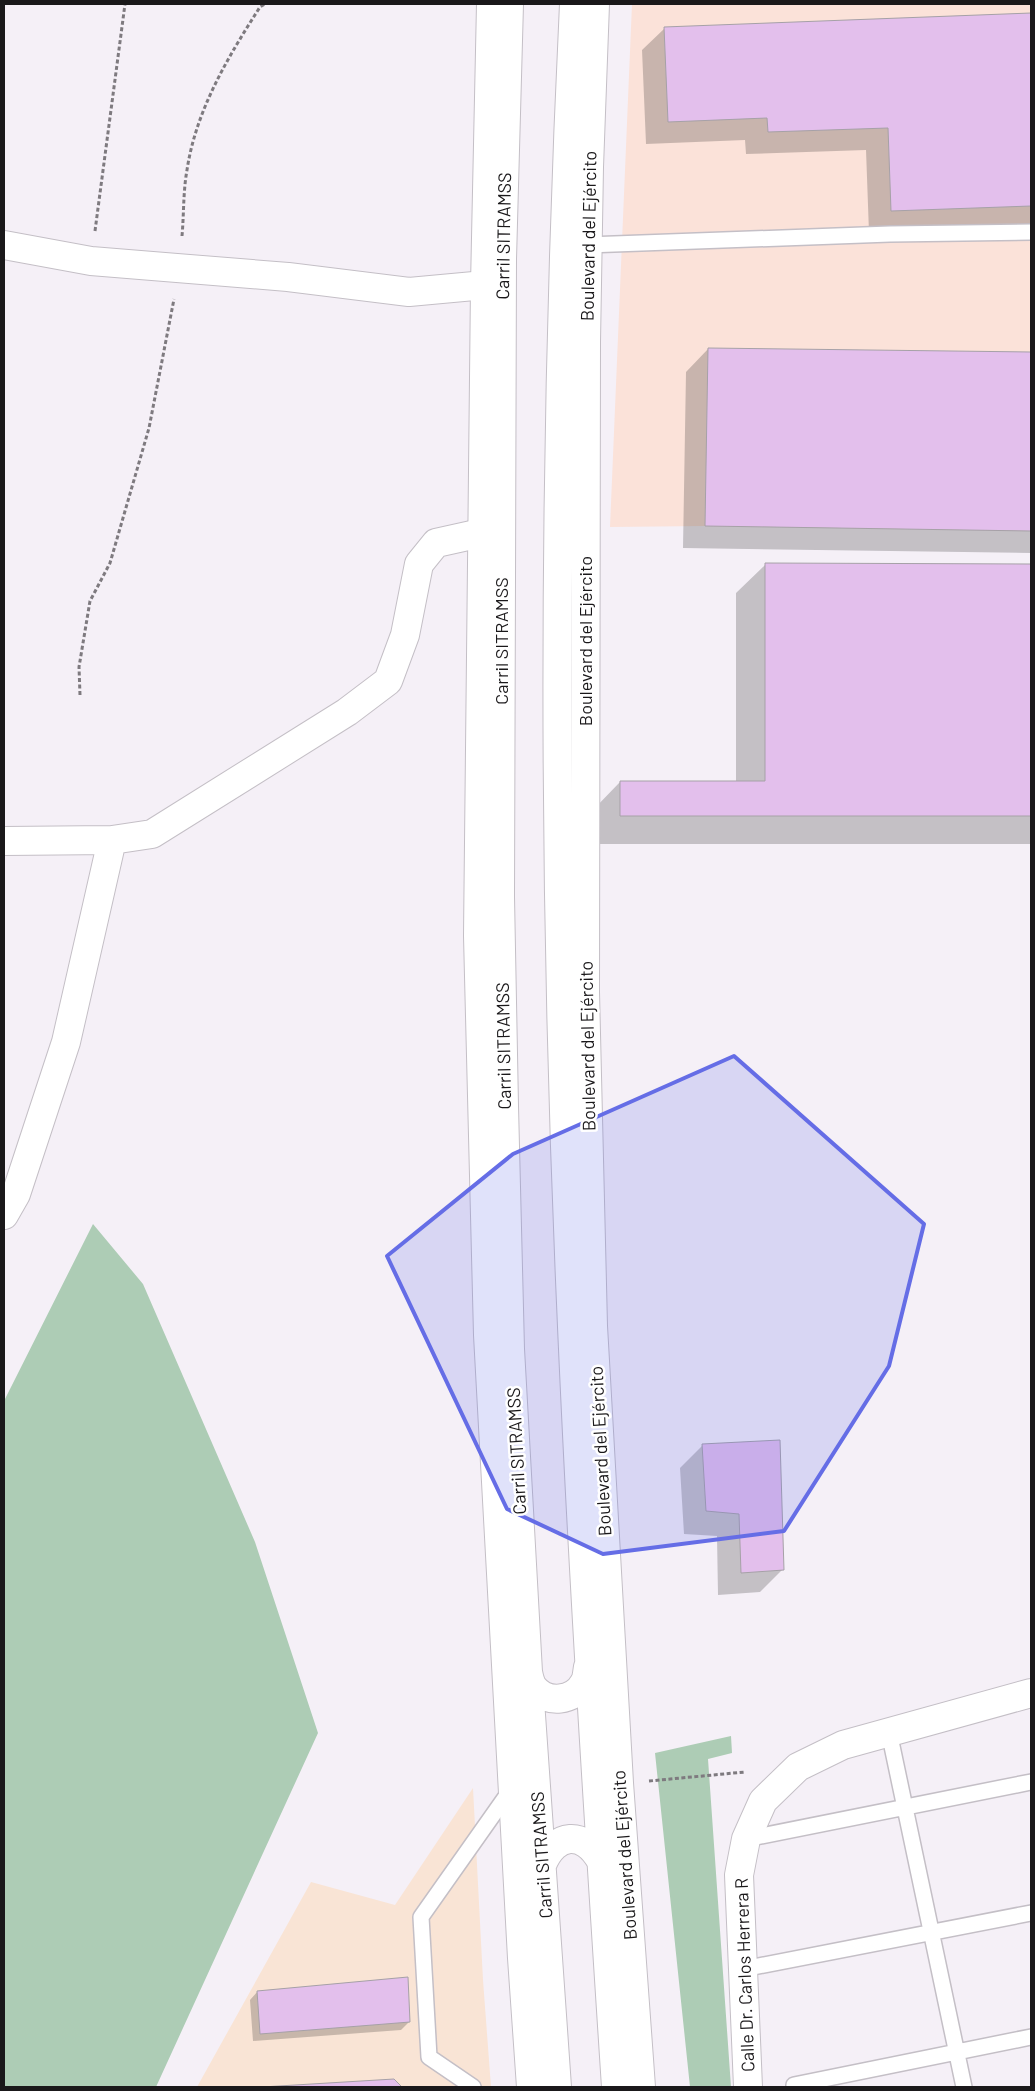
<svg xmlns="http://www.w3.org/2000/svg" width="1035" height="2091" viewBox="0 0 1035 2091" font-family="Barlow,sans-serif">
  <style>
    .commercial { fill: #f9e4d5 }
    .industrial { fill: #fbe2d9 }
    .green { fill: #adccb5 }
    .shadow { fill: #0003 }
    .building { fill: #e3bfec; stroke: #a6a1a7 }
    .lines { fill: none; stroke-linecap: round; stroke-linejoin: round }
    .service-casing { stroke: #c4bfc6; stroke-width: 18 }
    .minor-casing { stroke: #c4bfc6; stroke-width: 30 }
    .primary-casing { stroke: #c4bfc6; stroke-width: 30 }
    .trunk-casing { stroke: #c4bfc6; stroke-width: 30 }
    .path { stroke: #7e7a7f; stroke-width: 3; stroke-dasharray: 4 2.5; stroke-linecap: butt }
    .service { stroke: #fff; stroke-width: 15 }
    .minor { stroke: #fff; stroke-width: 28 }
    .primary { stroke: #fff; stroke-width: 28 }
    .trunk { stroke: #fff; stroke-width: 28 }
    .marked { fill: #656de6; fill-opacity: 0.2; stroke: #656de6; stroke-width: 4; stroke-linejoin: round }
    .labels { text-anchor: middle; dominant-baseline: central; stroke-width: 5; stroke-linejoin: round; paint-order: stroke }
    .street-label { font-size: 18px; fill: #1a181a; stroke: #fff }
  </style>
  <rect width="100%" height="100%" fill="#f5f0f7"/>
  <path class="commercial" d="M473 1788 483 1980 491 2087H197L311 1882 395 1905Z"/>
  <path class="industrial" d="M632 4H1031V531L705 526 610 527Z"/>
  <path class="green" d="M93 1224 143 1284 255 1542 318 1733 156 2087H4V1401Z
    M731 1736 732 1753 708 1759 731 2087H690L655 1753Z"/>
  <path class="shadow" d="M1031 14V227L869 233 866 150 746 154 745 140 646 144 642 50 665 28Z
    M708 349 1031 353V553L683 548 686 372Z
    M765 565H1031V844H592V811L620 782H736V593Z
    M703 1445 782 1570 760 1592 718 1595 717 1536 684 1534 680 1468Z
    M257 1992 409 2022 401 2030 253 2041 250 2000Z
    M393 2080 401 2087H282Z"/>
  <path class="building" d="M1031 13V206L891 211 888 128 768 132 767 118 668 122 664 27Z
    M708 348 1031 352V531L705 526Z
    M765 563 1031 564V816H620V781H765Z
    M780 1440 784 1570 741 1573 739 1514 706 1511 702 1444Z
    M408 1977 410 2022 260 2034 257 1991Z
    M394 2079 402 2087H262Z"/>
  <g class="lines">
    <g class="service-casing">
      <path id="service" d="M587 245 890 234 1031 232
        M889 1732 964 2087
        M746 1839 1031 1782
        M743 1969 1031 1913
        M794 2085 1031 2037
        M473 2087 429 2057 421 1917 512 1788"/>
    </g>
    <g class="minor-casing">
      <path id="minor" d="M4 245 91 261 288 277 409 292 485 285
        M4 841 112 840 152 834 347 712 388 681 405 635 419 564 436 543 481 533
        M4 1215 16 1194 66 1042 112 840
        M748 2087 739 1875 746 1839 763 1801 798 1767 843 1745 1031 1693"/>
    </g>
    <g class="primary-casing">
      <path id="primary" d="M509 4 502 259 500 897 504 1106 510 1349 528 1672 557 2087
        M574 4C553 436 552 870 571 1303 582 1564 599 1826 616 2087
        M528 1672C529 1677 531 1684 533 1687 547 1705 574 1701 584 1683 587 1679 587 1672 588 1667
        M542 1865C555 1832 584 1830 601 1861"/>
    </g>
    <g class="trunk-casing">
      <path id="trunk" d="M491 4 485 285 478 936 488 1335 522 1958 531 2087
        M595 4 589 167 586 342 585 992 593 1326 619 1783 641 2087"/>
    </g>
    <path class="path" d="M95 231 125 4
      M182 236C184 214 183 192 187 170 196 110 228 57 260 7L265 4
      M80 695 79 667 90 601 110 563 149 428 174 299
      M649 1781 745 1772"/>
    <use href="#service" class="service"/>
    <use href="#minor" class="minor"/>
    <use href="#primary" class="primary"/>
    <use href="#trunk" class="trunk"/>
  </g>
  <path class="marked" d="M734 1056 924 1224 889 1366 784 1531 603 1554 507 1509 387 1256 513 1154Z"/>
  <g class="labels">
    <g class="street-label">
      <text transform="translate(503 236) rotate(-89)">Carril SITRAMSS</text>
      <text transform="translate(588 236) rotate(-89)">Boulevard del Ejército</text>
      <text transform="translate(501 641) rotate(-90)">Carril SITRAMSS</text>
      <text transform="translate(585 641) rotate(-90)">Boulevard del Ejército</text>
      <text transform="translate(503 1046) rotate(-91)">Carril SITRAMSS</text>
      <text transform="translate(587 1046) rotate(-91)">Boulevard del Ejército</text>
      <text transform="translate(516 1451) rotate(-93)">Carril SITRAMSS</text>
      <text transform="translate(600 1451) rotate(-93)">Boulevard del Ejército</text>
      <text transform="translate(541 1855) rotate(-94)">Carril SITRAMSS</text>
      <text transform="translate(624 1855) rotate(-94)">Boulevard del Ejército</text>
      <text transform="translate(744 1975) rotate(-92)">Calle Dr. Carlos Herrera R</text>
    </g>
  </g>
  <rect width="1035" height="2091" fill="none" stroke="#1a181a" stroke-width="10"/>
</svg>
